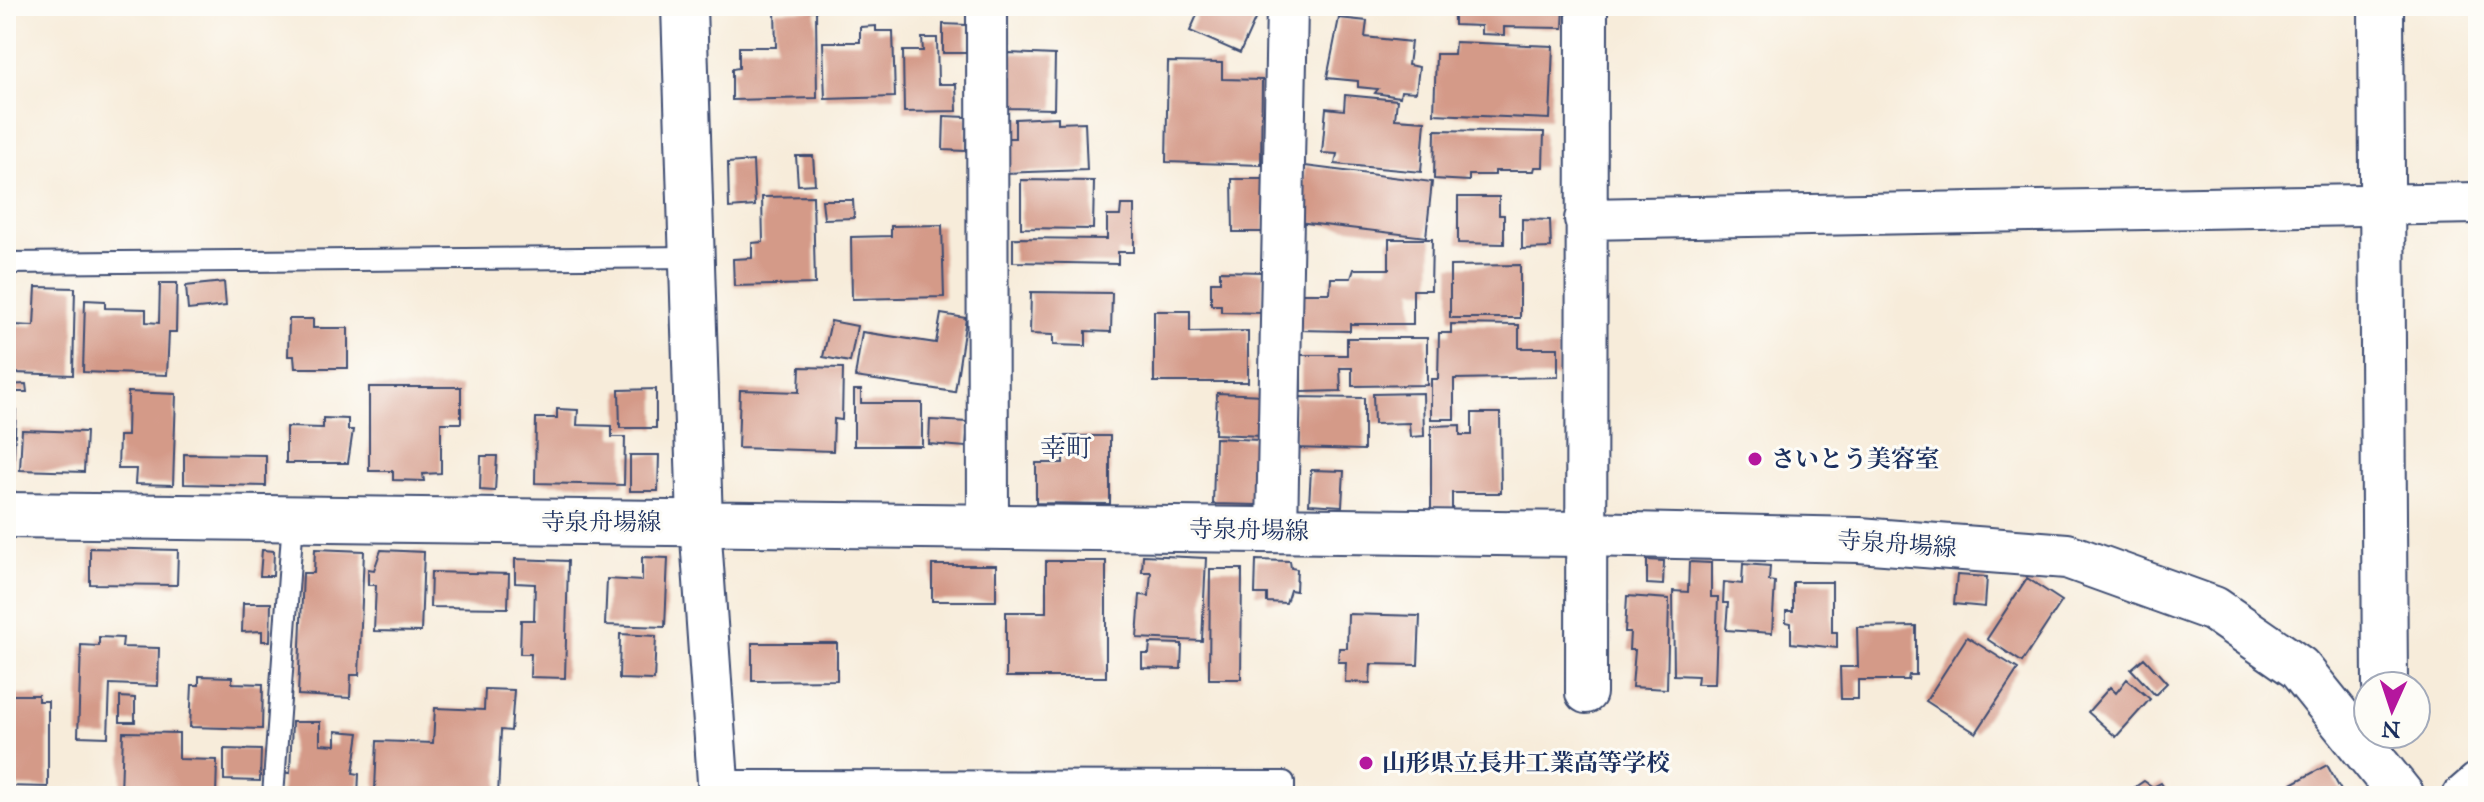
<svg xmlns="http://www.w3.org/2000/svg" width="2484" height="802" viewBox="0 0 2484 802" font-family="'IM FELL Great Primer','Noto Serif JP',serif">
  <style>
    .building { fill: #d49a88 }
    .lines { fill: none; stroke-linecap: round; stroke-linejoin: round }
    .lane-casing { stroke: #3c4b71; stroke-width: 24 }
    .street-casing { stroke: #3c4b71; stroke-width: 44 }
    .secondary-casing { stroke: #3c4b71; stroke-width: 48 }
    .lane { stroke: #fff; stroke-width: 20 }
    .street { stroke: #fff; stroke-width: 40 }
    .secondary { stroke: #fff; stroke-width: 44 }
    .poi-dot { fill: #b5179e; stroke: #fdfcf7; stroke-width: 3 }
    .labels { text-anchor: middle; dominant-baseline: central; stroke-width: 6; stroke-linejoin: round; paint-order: stroke }
    .poi-label { font-size: 24px; font-weight: bold; fill: #1b2f5e; stroke: #fdfcf7; text-anchor: start }
    .street-label { font-size: 24px; fill: #1b2f5e; stroke: #fdfcf7 }
    .neighbourhood-label { font-size: 26px; fill: #1b2f5e; stroke: #fdfcf7 }
  </style>
  <rect width="100%" height="100%" fill="#fdfcf7"/>
  <filter id="ink" filterUnits="userSpaceOnUse"><feTurbulence type="fractalNoise" baseFrequency=".0125" numOctaves="2"/><feDisplacementMap in="SourceGraphic" scale="16" xChannelSelector="R" yChannelSelector="G"/><feConvolveMatrix kernelMatrix="1 2 1 2 8 2 1 2 1" color-interpolation-filters="sRGB"/></filter>
  <filter id="wash" filterUnits="userSpaceOnUse"><feTurbulence type="fractalNoise" baseFrequency=".006" numOctaves="4" result="noise"/><feDisplacementMap in="SourceGraphic" scale="32" xChannelSelector="R" yChannelSelector="G"/><feGaussianBlur stdDeviation="1.8" result="paint"/><feColorMatrix in="noise" values="0 0 0 0 0 0 0 0 0 0 0 0 0 0 0 0 0 1.4 0 .05"/><feComposite in="paint" operator="in"/></filter>
  <g filter="url(#wash)">
    <rect width="100%" height="100%" fill="#f7ecda"/>
    <g id="blocks">
      <path class="building" d="M1201 6H1261L1240 53 1190 31Z
        M1454 6H1564L1563 28 1504 27V35L1481 34V26L1454 25Z
        M816 10 817 98 732 100V69L739 68V47H776L775 11Z
        M1339 18 1367 21 1365 37 1411 42 1408 65 1419 67 1416 92 1401 91 1400 97 1375 93 1378 89 1358 87V81L1327 78Z
        M943 24 966 25V53H943Z
        M876 26V31H893L895 97 825 99 823 42H860V27Z
        M922 38H937L938 84H956L957 111 904 112 903 51H923Z
        M1455 42 1553 46 1550 119 1434 114 1436 54H1454Z
        M1008 53 1055 55 1054 109 1006 108Z
        M1168 62 1222 63V79L1262 80 1261 165 1166 162Z
        M1345 95 1397 100 1395 119 1425 121 1421 172 1335 164 1337 154 1322 153 1326 108 1344 110Z
        M944 116 967 117 966 151 943 150Z
        M1058 117V123L1085 122 1087 170 1003 173V138H1015V119Z
        M1435 130 1544 132 1543 167H1535L1534 171H1495V175H1469V181L1434 179Z
        M796 156H813L815 184 798 185Z
        M753 161 755 206 729 208 728 163Z
        M1305 166 1432 182 1426 237 1298 222Z
        M1232 179H1265V232H1233Z
        M1021 180 1094 181 1093 229 1021 228Z
        M813 196 815 284 734 286 733 259 752 258V243L763 242 762 197Z
        M1458 197H1499V215H1504V244L1458 243Z
        M822 200H853L854 218 824 219Z
        M1121 205H1134V252H1118V264L1013 262V238L1107 239V216H1120Z
        M1522 219 1550 220 1551 248 1522 249Z
        M942 225 944 297 852 299 851 237 891 236V226Z
        M1389 239H1432L1431 290H1413V324H1350V331L1297 330 1298 293H1330L1331 278H1351L1354 269H1389Z
        M1520 265V318H1450V266Z
        M1220 271 1263 272 1262 313 1221 312V305H1211V282H1220Z
        M224 282 226 306 188 310 186 286Z
        M160 283H177L176 332H169L167 375 83 372 85 300 105 301V308L146 309V322L159 323Z
        M36 287 75 288 73 375 14 373 15 325 34 326Z
        M1031 292 1112 293 1111 332 1086 331V346L1053 345V335L1030 334Z
        M1154 311H1190V332L1248 331V382H1154Z
        M941 314 966 318 955 392 855 377 862 332 936 343Z
        M289 319H313V328H348V368H295L294 356H288Z
        M831 321 857 326 850 362 823 357Z
        M1451 324 1519 325V348H1558V377L1454 379V419H1431V379H1438L1439 333H1451Z
        M1347 338H1427V385L1352 386V368H1340L1341 391 1301 392V355H1347Z
        M800 367 843 368 842 420 834 419 833 451 738 448 740 390 799 392Z
        M26 384 27 392H6V385Z
        M369 387H461V423H441V473L423 474 424 481 393 480V471H369Z
        M656 389V428H620L619 390Z
        M854 390H861V403H922V446H854Z
        M128 392 176 394 173 485 135 484 136 469H118L119 436H127Z
        M1217 393 1264 395 1263 436 1215 434Z
        M1423 393 1424 436 1410 437 1409 423 1374 424 1373 394Z
        M1295 397 1364 398V450L1294 448Z
        M6 408 16 409 13 477 6 476Z
        M557 409 578 410 577 425 612 426V437H625L624 485 535 483 536 418H557Z
        M1472 413H1500L1501 493H1452V510H1431V426L1460 425V435H1472Z
        M323 418 348 419V430H353L348 463H286V427L323 428Z
        M930 420 968 422 966 447 929 444Z
        M22 430 86 432 84 472 20 470Z
        M1063 436H1110V504L1036 503V463H1063Z
        M1215 438 1260 440 1258 505 1213 504Z
        M184 454 266 455V486L184 484Z
        M630 455H659L658 491H630Z
        M481 456H497L495 491 480 490Z
        M1311 470 1344 471 1342 506 1309 504Z
        M90 548 178 550 177 585 90 584Z
        M315 549 364 551 359 675H351L350 698 298 695 303 573H314Z
        M262 550 274 551 273 576H260Z
        M381 550 424 552 421 632 374 631 376 585H368V569L374 570Z
        M1143 555 1206 558 1202 641 1137 638 1140 595 1149 596 1151 572H1142Z
        M642 557 668 558 665 627 605 625 607 579 642 581Z
        M515 559 568 561 565 678 530 677 531 654H520L521 620H534L535 584 515 583Z
        M1256 560 1290 561 1291 568 1297 569 1296 591 1290 590 1286 603 1267 602V594H1255Z
        M1647 560 1664 561 1663 585 1647 584Z
        M1046 561H1106V677H1006V612H1046Z
        M1689 562 1711 563V597H1718L1715 684H1697L1698 676 1674 675 1673 591 1688 592Z
        M1743 564 1770 566 1769 581 1775 582 1772 633 1726 630 1728 603H1723L1724 582 1742 584Z
        M932 565H996V601H932Z
        M1210 569H1242L1241 679H1209Z
        M431 572 509 574 508 608 430 607Z
        M1957 575 1987 577 1985 607 1954 604Z
        M2027 578 2062 601 2022 662 1987 639Z
        M1793 582H1832V632H1837V648L1791 643V623L1786 622V611H1793Z
        M1627 596 1669 599 1667 689 1632 687 1635 650H1629L1630 632H1625Z
        M243 603H271L270 641H262V631L242 632Z
        M1348 614 1420 616 1418 665 1371 664 1370 683 1345 682 1346 662H1338L1339 648H1347Z
        M1916 626V675H1909L1908 680H1858V699H1841L1840 667H1858L1857 627Z
        M620 634 656 636 654 680 619 679Z
        M99 637 123 638 122 647 159 648 158 686 110 684 108 737 78 736 81 645 99 646Z
        M1967 637 2018 669 1976 733 1926 701Z
        M752 643H837V680L752 681Z
        M1150 643 1182 644 1181 669 1142 668V654H1149Z
        M2144 658 2167 683 2155 695 2131 669Z
        M199 676 232 677V683L263 684 262 729 190 727 192 685H199Z
        M2127 679 2150 699 2116 737 2088 712 2110 687 2116 693Z
        M485 689 514 690 511 731 501 730 498 796H436L375 790 377 741 433 743 435 708 484 710Z
        M6 695H38V701H48V787L6 786Z
        M120 697 135 698V722H120Z
        M292 722H320V744L336 745V731L359 733 353 773 359 774 358 796H282V772L290 773Z
        M123 732 179 733V759L217 760 216 796 121 794Z
        M224 749 261 750 260 781 224 780Z
        M2327 765 2344 796H2293L2288 786Z
        M2144 781 2153 787 2161 783 2170 796H2122Z"/>
    </g>
  </g>
  <g filter="url(#ink)">
    <use href="#blocks" fill-opacity="0" stroke="#3c4b71" stroke-width="2"/>
    <g class="lines">
      <g class="lane-casing">
        <path id="lane" d="M6 263 692 257
          M718 781 1284 782V796
          M273 796 293 520"/>
      </g>
      <g class="street-casing">
        <path id="street" d="M987 6 988 528
          M1585 219 2478 203
          M700 523 719 796
          M1277 530 1287 6
          M1586 693 1587 6
          M2463 796 2478 783"/>
      </g>
      <g class="secondary-casing">
        <path id="secondary" d="M684 6 700 523
          M2381 6 2385 686
          M6 515 1585 534 1859 540 2067 556 2214 609 2299 668 2402 796"/>
      </g>
      <use href="#lane" class="lane"/>
      <use href="#street" class="street"/>
      <use href="#secondary" class="secondary"/>
    </g>
  </g>
  <g class="poi-dot">
    <circle cx="1755" cy="459" r="8"/>
    <circle cx="1366" cy="763" r="8"/>
  </g>
  <g class="labels">
    <g class="poi-label">
      <text x="1771" y="459">さいとう美容室</text>
      <text x="1382" y="763">山形県立長井工業高等学校</text>
    </g>
    <g class="street-label">
      <text x="601" y="522">寺泉舟場線</text>
      <text transform="translate(1249 530) rotate(1)">寺泉舟場線</text>
      <text transform="translate(1897 544) rotate(4)">寺泉舟場線</text>
    </g>
    <g class="neighbourhood-label">
      <text x="1066" y="448">幸町</text>
    </g>
  </g>
  <rect width="2484" height="802" fill="none" stroke="#fdfcf7" stroke-width="32"/>
  <g transform="translate(2392 710) rotate(183)"><circle r="38" fill="#fdfcf7" stroke="#a3aaba" stroke-width="2"/>
  <path d="M0-6L14 30L0 20L-14 30Z" fill="#b5179e"/>
  <text y="-12" font-size="22" font-weight="bold" text-anchor="middle" fill="#1b2f5e">N</text>
  </g>
</svg>
